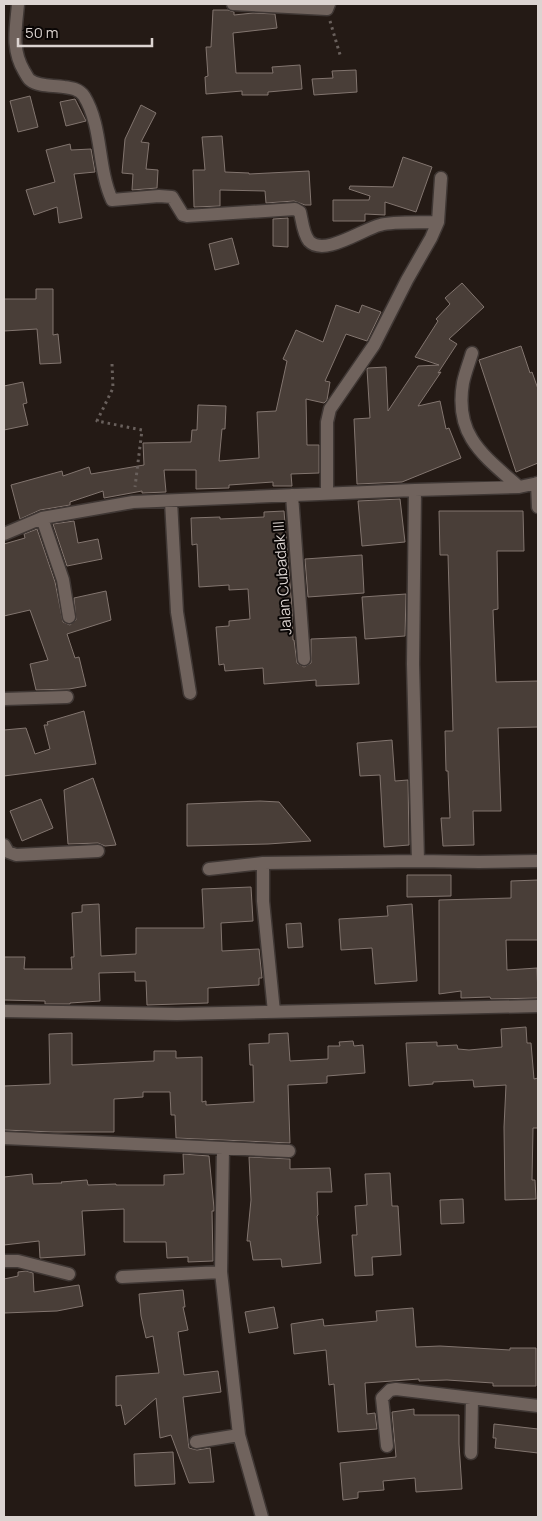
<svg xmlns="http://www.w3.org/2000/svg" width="542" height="1521" viewBox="0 0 542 1521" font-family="Manrope,sans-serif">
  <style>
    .building { fill: #493e38; stroke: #82756f }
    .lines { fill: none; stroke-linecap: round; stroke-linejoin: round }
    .street-casing { stroke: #3f3734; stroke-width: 15 }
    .path { stroke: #69605c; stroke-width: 3; stroke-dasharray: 2.5 4; stroke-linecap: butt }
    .street { stroke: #70635d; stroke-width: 12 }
    .labels { text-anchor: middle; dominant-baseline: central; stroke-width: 4; stroke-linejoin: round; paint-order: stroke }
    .street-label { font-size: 15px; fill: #dcd4d1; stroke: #0a0605 }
  </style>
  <rect width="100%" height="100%" fill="#241a15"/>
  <path class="building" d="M213 10H228L234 12V15L253 13 275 14 277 28 233 33 236 73H273L272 67 300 65 302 89 268 92V95H242V91L206 94 205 77 208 76 206 47H211Z
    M356 70 357 92 314 95 312 79 333 78 332 71Z
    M30 96 38 127 18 132 10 101Z
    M75 99 86 121 66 126 60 102Z
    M141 105 156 113 141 142 149 143 146 169 158 170 157 188 132 190 133 174 122 173 125 139Z
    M222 136 225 172 249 173V174L309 171 311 205H305L294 201 266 203 265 191 220 190V206L194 207 193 170H205L202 137Z
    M70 144 71 150 91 149 95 172 74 174 82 218 59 223 57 207 34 215 26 190 55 182 46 150Z
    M403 157 432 167 416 212 385 202V215L365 214V221H333V200H369L370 196 349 189 350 186 393 187Z
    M288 218V247L273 246V219Z
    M232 238 239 264 215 270 209 244Z
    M462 283 484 307 449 339 457 344 438 373 441 372 418 406 440 401 446 429 449 428 461 458 402 482 357 484 354 419 370 418 367 369 368 368 386 367 388 411 418 366 439 365 415 357 438 321 436 319 450 304 445 298Z
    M36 289H53V335L58 334 61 363 40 364 37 329 4 331V299H36Z
    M336 305 359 313 362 305 381 312 367 341 346 334 325 381 330 382 327 400 324 403 306 399 307 445H319V473L291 474 292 486H273V482L229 485V488L196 489V470H164L166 492 142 493V491L104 498 103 491 70 502V505L40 510 20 519 11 485 62 471 63 476 89 467 91 474 144 465 143 443 191 442 192 430H197L198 405 226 406 225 429H222L219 461 259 458 257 412 276 411 287 361 283 359 296 330 323 342Z
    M521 346 530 373 532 372 538 389V463L516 472 479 360Z
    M23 382 27 403 23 404 28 425 4 430V386Z
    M400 499 405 542 362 546 358 501Z
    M284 511 292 607 293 640H294L297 663 304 667 311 663V639L356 637 359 684 316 686V680L264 684 263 668 225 671 224 664 219 665 216 627 229 626V621L250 619 248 589 229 590V585L199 587 197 544 192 545 191 518 220 517V519L264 517V512Z
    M439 511H523L524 551H497L498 609 493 610 496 682 538 681V727L498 728 501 811H473L474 845 443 846 441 818H450L448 771H446L445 731H453L448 555H440Z
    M74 521 78 543 98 539 102 559 67 566 53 524Z
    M37 529 55 582 63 622 70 625 76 620 74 598 106 591 111 620 67 634 75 658 79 657 86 686 69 689 36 690 30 664 48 660 30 610 4 616V544L25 538 24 534Z
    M362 555 364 593 308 597 305 559Z
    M406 594 405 636 365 639 362 597Z
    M84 711 96 764 4 776V730L26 728 35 754 50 749 44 725H48L47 722Z
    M392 740 395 781 408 780 409 845 384 847 380 775 360 776 357 743Z
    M93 778 116 845 105 846 98 843 68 844 64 790Z
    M41 799 53 828 22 841 10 811Z
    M260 801 279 802 311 841 268 844 187 846V804Z
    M407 875H451V896L407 897Z
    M538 880V940H506L507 970 537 968 538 998 491 999 490 997 461 998V991L439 994V900L511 898V881Z
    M251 887 253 921 221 923 222 951 259 949 262 978H259V985L208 988V1003L147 1005 146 981H135V972L99 973 100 1001 70 1003V1004H45V1001L4 1000V957H25L24 969H72L71 957H74L72 913 82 912V905L99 904 101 956 136 954V928H204L202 889Z
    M412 904 417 981 375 984 372 948 341 950 339 919 388 916 387 906Z
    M301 923 303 947 288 948 286 924Z
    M526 1027 527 1043H531L534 1079 538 1078V1128H533L532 1180H535L536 1199 505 1200 504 1127 506 1085 474 1087 473 1080 433 1082V1084L409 1086 406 1043 437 1042V1046L457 1045 458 1049 469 1050 502 1047 501 1029Z
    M72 1033V1065L154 1061V1051H176V1058L202 1057V1102L206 1101V1105L254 1102 253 1065H250L249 1044 269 1043V1034L288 1033 290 1061 328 1059V1046H340L339 1042 353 1041 354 1046 363 1045 365 1073 327 1076V1083L288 1085 290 1143 176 1138 175 1115H171L170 1092H143V1097L114 1099V1132H53L4 1130V1086L50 1084 49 1034Z
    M183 1154 209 1156 214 1208V1211H212L213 1261 188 1262V1257L167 1258 166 1242H124V1209L82 1211 85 1255 40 1258 39 1241 4 1245V1177L32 1174 33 1184 62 1183 61 1182 87 1180 88 1185 116 1184V1185H164V1175L184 1174Z
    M249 1157 290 1159V1169L330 1168 332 1192H317L318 1215 317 1216 321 1263 282 1267 281 1259 253 1260 250 1241H247L251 1200Z
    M390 1173 392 1206H398L401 1255 372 1257 373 1275 355 1276 352 1235H357L355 1206 367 1205 365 1174Z
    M463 1199 464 1223 441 1224 440 1200Z
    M26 1271 33 1273 34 1292 79 1285 83 1306 57 1311 4 1313V1279L18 1276V1272Z
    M183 1290 185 1307H183L188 1330 178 1332 184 1375 218 1371 221 1392 183 1397 189 1448 197 1450 210 1448 214 1482 189 1483 171 1435 160 1438 156 1398 125 1425 121 1405 116 1406V1376L159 1373 153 1336 146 1338 141 1316 139 1294Z
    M274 1307 278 1328 249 1333 245 1312Z
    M413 1308 416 1347 440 1346 510 1350V1348H536V1386H493V1383L447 1380 419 1381V1379L365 1383 367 1414 375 1413 377 1429 338 1432 334 1384 329 1385 326 1350 294 1354 291 1324 323 1319 324 1326 377 1321 376 1311Z
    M414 1409V1415H459V1444L462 1489 416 1492 415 1478 383 1481 384 1490 358 1492V1498L343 1500 340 1463 396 1457 392 1412Z
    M494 1424 538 1429V1453L495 1448 496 1438H493Z
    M173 1452 175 1484 135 1486 134 1454Z"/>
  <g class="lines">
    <g class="street-casing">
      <path id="street" d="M18 4C16 28 11 49 24 71 26 74 28 79 30 80 39 87 54 85 64 87 72 88 79 89 84 96 103 127 97 167 112 200L159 196 172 197 183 215 187 216 295 209 300 212C302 220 303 234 309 241 324 257 363 229 380 225 394 221 423 223 438 222
        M233 4 327 9 329 4
        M472 353C469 363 465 373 463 383 454 436 484 456 519 487
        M537 483 538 507
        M415 490 413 664 418 861 479 862 538 861
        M327 493V422L330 409 374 345 407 280 431 238 438 222 441 178
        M292 495 304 659
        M171 501 177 612 190 693
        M42 518 63 580 69 617
        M4 534 42 518 133 502 415 490 519 487 538 483
        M4 699 67 697
        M4 845 8 852 16 855 98 851
        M209 869 263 863
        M4 1011 177 1014 538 1006
        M274 1012 263 901V863L418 861
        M4 1138 289 1151
        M4 1261H18L69 1274
        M221 1272 239 1435 262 1517
        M122 1277 221 1272 223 1148
        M196 1442 239 1435
        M387 1446 382 1398 390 1390 396 1389 538 1406
        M471 1453 472 1399"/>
    </g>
    <path class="path" d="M330 21 341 58
      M112 364 113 388 97 421 142 430 135 487"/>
    <use href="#street" class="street"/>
  </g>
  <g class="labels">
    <g class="street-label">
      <text transform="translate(282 578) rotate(-94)">Jalan Cubadak III</text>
    </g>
  </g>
  <rect width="542" height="1521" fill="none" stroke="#dcd4d1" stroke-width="10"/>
  <path d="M18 38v8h134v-8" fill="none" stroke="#dcd4d1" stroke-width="2.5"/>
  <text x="25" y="38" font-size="15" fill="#dcd4d1" stroke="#0a0605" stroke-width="4" paint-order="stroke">50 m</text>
</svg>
